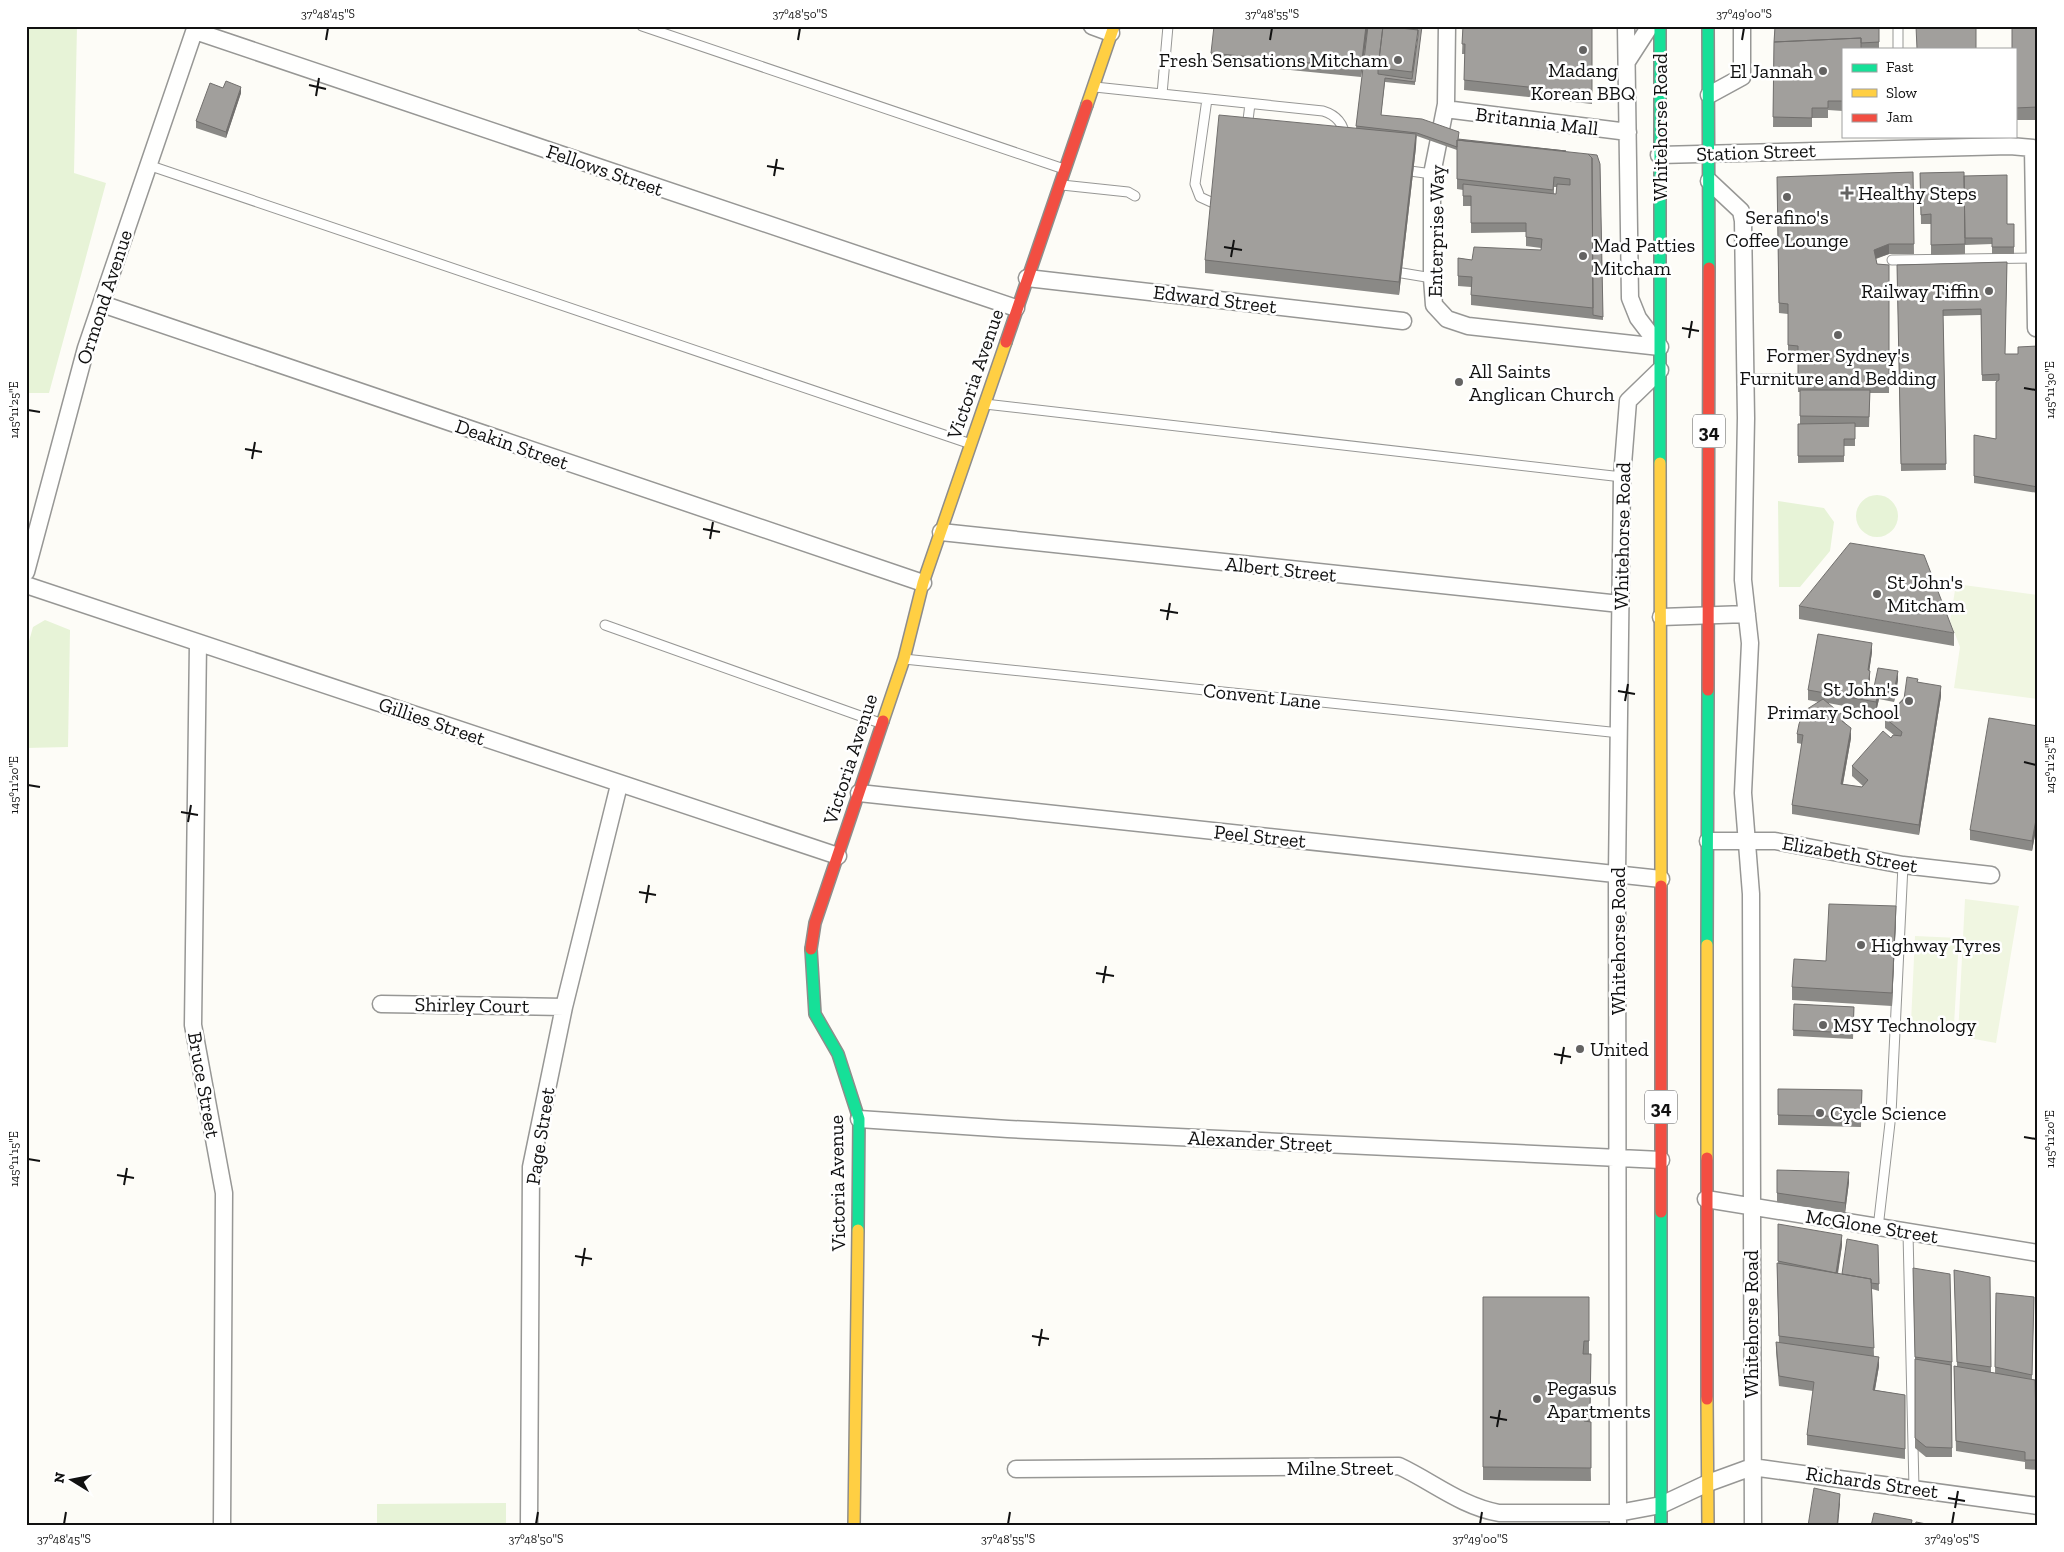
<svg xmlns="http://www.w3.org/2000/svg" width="2064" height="1552" viewBox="0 0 2064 1552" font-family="'Zilla Slab',serif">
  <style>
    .green { fill: #e7f3d7 }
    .pitch { fill: #f0f6e1 }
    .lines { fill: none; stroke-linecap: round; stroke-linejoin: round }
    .lane-casing { stroke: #979795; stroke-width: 11 }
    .street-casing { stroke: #979795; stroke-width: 19 }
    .fast-casing { stroke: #8e8d8b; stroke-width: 14 }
    .slow-casing { stroke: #8e8d8b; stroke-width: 14 }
    .jam-casing { stroke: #8e8d8b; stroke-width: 14 }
    .lane { stroke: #fffffe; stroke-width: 9 }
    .street { stroke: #fffffe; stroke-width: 16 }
    .fast { stroke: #16e098; stroke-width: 11 }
    .slow { stroke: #ffcf43; stroke-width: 11 }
    .jam { stroke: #f24e42; stroke-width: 11 }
    .wall { fill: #8a8986; fill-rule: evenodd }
    .shaded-wall { fill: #716f6d }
    .building { fill: #a19f9c; stroke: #716f6d }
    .ticks { fill: none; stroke: #111; stroke-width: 2 }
    .poi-dot { fill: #646362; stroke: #fff; stroke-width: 2 }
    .labels { text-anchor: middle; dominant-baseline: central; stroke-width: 5; stroke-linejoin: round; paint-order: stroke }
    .shield { fill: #fff; stroke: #585858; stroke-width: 1 }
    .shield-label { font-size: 19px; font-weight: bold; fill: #111 }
    .poi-label { font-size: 20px; fill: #111; stroke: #fff; text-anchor: start }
    .street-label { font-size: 20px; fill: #111; stroke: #fff }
    .neatline { fill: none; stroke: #111; stroke-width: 2 }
    .ticks-label { font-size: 12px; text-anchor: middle; fill: #111 }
  </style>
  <rect width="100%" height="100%" fill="#fdfcf7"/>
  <path class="green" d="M26 26H77L74 173 106 183 49 393H26Z
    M1856 516a21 21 0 1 1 42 0a21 21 0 1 1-42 0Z
    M1778 501 1824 508 1834 522 1830 551 1800 587H1779Z
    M45 620 70 630 68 747 26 748V652L33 627Z
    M506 1503V1526H377V1504Z"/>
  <path class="pitch" d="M1956 584 2038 595V699L1954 688 1960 647 1950 621Z
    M1965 899 2019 906 1996 1043 1958 1036Z
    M1915 936 1959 938 1954 1025 1911 1023Z"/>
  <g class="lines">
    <g class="lane-casing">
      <path id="lane" d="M642 26 1064 169
        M1898 49V26
        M1095 87 1323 111C1336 115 1344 124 1345 138
        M1162 94 1168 26
        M1207 99 1195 184 1200 197 1211 202
        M1247 128 1250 104
        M148 165 971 444
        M1403 170 1432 174
        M1062 185 1128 192 1135 196
        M1892 260 2035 258
        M1402 273 1432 278
        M1746 379H1798
        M985 404 1622 477
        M605 625 880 723
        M904 659 1620 733
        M1878 1228 1891 1114 1903 865
        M1908 1233 1914 1488"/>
    </g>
    <g class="street-casing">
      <path id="street" d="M1092 26 1111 33
        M1447 26 1446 104 1432 174V278L1434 305 1447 319 1468 326 1660 347
        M1626 26 1630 298 1638 318 1660 347
        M195 31 1016 308
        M1628 60 1650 26
        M1709 95 1742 77V26
        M1445 109 1628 132
        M1659 155 2010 146 2033 148 2036 328H2038
        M1709 181 1741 211 1743 221 1746 418 1743 580 1750 643 1743 793 1751 894 1753 1526
        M1027 278 1403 321
        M102 304 923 583
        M941 532 1620 604
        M26 572 86 348 196 26
        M26 585 838 856
        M1661 617 1747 614
        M198 643 193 1025 224 1193 222 1526
        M859 793 1661 879
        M1708 841H1775L1903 865 1991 875
        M381 1004 564 1007
        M859 1119 1008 1129 1661 1160
        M1706 1199 2038 1253
        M1016 1469 1399 1466C1433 1482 1461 1506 1499 1513H1618L1661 1505 1708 1483 1752 1467 2038 1506
        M529 1526 531 1167 564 1007 619 785
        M1618 1526 1617 874 1622 477 1628 401 1660 370"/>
    </g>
    <g class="fast-casing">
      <path id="fast" d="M1660 26V463
        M1708 26 1709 268
        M1707 945 1708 690
        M811 949 815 1014 838 1054 859 1119 858 1230
        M1661 1212V1526"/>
    </g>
    <g class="slow-casing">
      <path id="slow" d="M1087 105 1114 26
        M1660 463 1661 886
        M883 721 904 659 923 583 1006 342
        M1707 1158V945
        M1707 1399 1708 1526
        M854 1526 858 1230"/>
    </g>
    <g class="jam-casing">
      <path id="jam" d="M1006 342 1087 105
        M1708 690 1709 268
        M1661 886V1212
        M811 949 815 923 883 721
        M1707 1158V1399"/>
    </g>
    <use href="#lane" class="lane"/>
    <use href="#street" class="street"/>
    <use href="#fast" class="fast"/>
    <use href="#slow" class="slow"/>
    <use href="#jam" class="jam"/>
  </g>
  <path class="wall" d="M1368 26 1361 77 1211 62V53Z
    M1368 26 1416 29 1415 85 1385 82 1381 115 1459 136 1458 139 1600 164 1603 320 1471 305V287L1458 286V258L1472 260 1541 250V248L1526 246V232L1471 233V206H1463V190L1457 189V150L1417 136 1416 147 1399 295 1205 273V260L1356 128ZM1554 187H1557L1556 194H1554Z
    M1463 26 1538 28 1592 26V104L1464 90 1465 54H1462Z
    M1775 26H1879V49H1843V111L1828 110V118H1812V127H1773L1774 42Z
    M2038 26V120H2015V49Z
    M223 88 241 93 226 138 196 128V121Z
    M1913 172 1914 254H1889L1876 259 1877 264 1889 265V393H1870L1869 427H1855V446H1844V462L1798 463V424H1800V392H1798V355H1788V314L1779 313 1777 177Z
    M1920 173 1964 176 2007 224H2014V254H1992V244L1965 245V254L1931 255V224H1921Z
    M2007 262 2005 354H2018L2038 346V493L1974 483V435L1996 439 1998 381H1982L1981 315 1943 316 1946 470 1901 471 1897 265Z
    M1799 606 1954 633V646L1799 619Z
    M1872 652 1869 671 1870 681V686L1874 687 1898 680 1894 702 1879 699 1876 712 1828 703 1845 723 1851 738 1843 784 1862 787 1863 786 1852 776V766L1894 735 1885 728V718L1918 682 1941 696 1919 835 1792 814V805L1802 744 1797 743V734L1819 702 1808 700V690Z
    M2038 726V819L2032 851 1970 840V830Z
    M1896 919 1892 1006 1792 1000V987L1826 961Z
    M1794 1004 1854 1007 1853 1039 1793 1036Z
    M1862 1090 1861 1127 1778 1125V1115Z
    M1777 1170 1849 1182 1845 1213 1777 1202Z
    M1778 1224 1842 1245 1838 1274H1842L1878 1245 1879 1291 1872 1289 1874 1356 1879 1366 1875 1390 1905 1395V1459L1807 1445V1435L1813 1391 1779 1386 1776 1352V1342L1779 1343 1777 1276V1263L1778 1264Z
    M1913 1268 1952 1362V1457H1926L1915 1448V1359Z
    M1954 1270 1990 1277 1991 1372 1995 1373 1996 1293 2034 1297 2032 1379 2035 1380 2037 1470 2025 1469V1462L1956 1451 1954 1366H1957Z
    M1483 1297H1589V1354L1591 1367 1590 1422 1591 1481 1483 1480Z"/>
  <path class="shaded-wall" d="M1366 26H1368L1361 77V68Z
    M241 87V93L226 138V132Z
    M1416 134V147L1399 295V282Z
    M1889 244V254L1874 259V250Z
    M1872 643V652L1868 680V670Z
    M1870 671V681L1868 696V686Z
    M1898 671V680L1894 702V692Z
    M1941 686V696L1919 835V825Z
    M1879 689V699L1876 712V702Z
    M1851 728V738L1841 794V784Z
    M2038 809V819L2032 851V841Z
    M1896 906V919L1892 1006V993Z
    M1849 1172V1182L1845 1213V1203Z
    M1842 1235V1245L1836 1283V1273Z
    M1879 1357V1366L1873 1400V1390Z
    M1840 1494V1504L1838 1526H1837Z"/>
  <path class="building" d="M1214 26H1366L1361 68 1211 53Z
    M1368 26H1383L1378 68V74L1412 79 1418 36V30L1416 29 1417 26H1422L1415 82 1385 78 1381 115 1422 119 1459 132 1458 139 1566 151 1457 140V147L1417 133 1356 126Z
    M1383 26 1418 30 1412 72 1378 68Z
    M1463 26H1488L1538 28V26H1592V94L1464 80 1465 44H1462Z
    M1879 26V42L1861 43V38L1774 42 1775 27Z
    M1916 26H1976V49H1917Z
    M2012 26H2038V107L2015 108V49H2012Z
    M1861 38V49H1843V101H1828V108H1812V118L1773 117 1774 42Z
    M226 81 241 87 226 132 196 121 210 83 223 88Z
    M1219 115 1416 134 1399 282 1205 260Z
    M1457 140 1588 154 1592 158 1593 308 1471 295 1472 277 1458 276V258L1472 260 1474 247 1541 250 1542 239 1526 237V223H1471V196H1463V184L1556 194 1557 184 1570 185V179L1554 177 1553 190 1457 179Z
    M1588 154 1597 155 1600 164 1603 317 1593 315 1592 158Z
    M1913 172 1914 244H1889L1874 250 1877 264 1889 265V383H1798V346L1788 345V304L1779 303 1777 177Z
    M1964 172 1965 244 1931 245V214L1921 215 1920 173Z
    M2007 175V224H2014V247H1992V238H1965L1964 176Z
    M2007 262 2005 354H2018V347L2038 346V487L1974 476V435L1996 439V382L1999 380V374L1982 375 1981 309 1943 310 1946 464H1901L1897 265Z
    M1800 390H1870L1869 417 1800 416Z
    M1855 423V439H1844V456H1798V424Z
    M1850 543 1924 555 1954 633 1799 606Z
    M1818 634 1872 643 1868 670 1870 671 1868 686 1874 687 1878 668 1898 671 1894 692 1879 689 1876 702 1808 690Z
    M1907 677 1918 679 1917 682 1941 686 1919 825 1792 805 1803 735 1797 734 1799 724 1804 711 1823 699 1845 717 1842 721 1851 728 1841 784 1862 787 1868 780 1852 766 1883 731 1891 738 1893 735 1901 736 1902 732 1885 718 1904 699Z
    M1989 718 2038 726V809L2032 841 1970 830Z
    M1829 904 1896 906 1892 993 1792 987 1794 959 1826 961Z
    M1794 1004 1854 1007 1853 1033 1793 1030Z
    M1778 1089 1862 1090 1861 1117 1778 1115Z
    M1777 1170 1849 1172 1845 1203 1777 1193Z
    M1778 1224 1842 1235 1836 1273 1778 1261Z
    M1847 1239 1878 1245 1879 1284 1871 1283V1279L1842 1274Z
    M1777 1263 1871 1279 1874 1348 1779 1336Z
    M1913 1268 1950 1274 1952 1362 1915 1357Z
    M1954 1270 1990 1277 1991 1367 1957 1362Z
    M1996 1293 2034 1297 2032 1375 1995 1367Z
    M1483 1297H1589V1341H1584L1583 1354H1591L1590 1409H1583L1584 1421 1591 1422V1468L1483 1467Z
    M1776 1342 1879 1357 1873 1390 1905 1395V1449L1807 1435 1814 1382 1779 1376Z
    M1915 1359 1951 1365 1952 1448 1926 1447 1915 1438Z
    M1954 1366 2035 1380 2037 1460H2025V1452L1956 1441Z
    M1814 1488 1840 1494 1837 1526H1808Z
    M1874 1513 1912 1520 1911 1526H1871Z
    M1916 1522 1937 1526H1915Z"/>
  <path class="ticks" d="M326 40 328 28M798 40 800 28M1270 40 1272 28M1742 40 1744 28M309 85 326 89M316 96 319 78M767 166 784 169M774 176 777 159M1224 247 1242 250M1231 257 1234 240M1682 328 1699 331M1689 338 1692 321M2024 388 2036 390M28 410 40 412M245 449 262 452M252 459 255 442M703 529 720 532M710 539 713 522M1160 610 1178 613M1167 620 1170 603M1618 691 1635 694M1625 701 1628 684M2024 762 2036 765M28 785 40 787M181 812 198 815M188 822 191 805M639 892 656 895M646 903 649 885M1096 973 1114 976M1103 983 1106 966M1554 1054 1571 1057M1561 1064 1564 1047M2024 1137 2036 1139M28 1159 40 1161M117 1175 134 1178M124 1185 127 1168M575 1256 592 1259M582 1266 585 1248M1032 1336 1049 1339M1039 1346 1042 1329M1490 1417 1507 1420M1497 1427 1500 1410M1948 1498 1965 1501M1955 1508 1958 1491M64 1524 66 1512M536 1524 538 1512M1008 1524 1010 1512M1480 1524 1482 1512M1952 1524 1954 1512"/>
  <g class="poi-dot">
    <circle cx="1583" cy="50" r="5"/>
    <circle cx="1398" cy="60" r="5"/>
    <circle cx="1823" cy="71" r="5"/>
    <path d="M1844.5 185.5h5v5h5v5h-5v5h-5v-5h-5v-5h5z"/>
    <circle cx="1787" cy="197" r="5"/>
    <circle cx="1583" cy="256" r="5"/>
    <circle cx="1989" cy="291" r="5"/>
    <circle cx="1838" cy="335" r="5"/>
    <circle cx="1459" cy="382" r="5"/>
    <circle cx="1877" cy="594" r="5"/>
    <circle cx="1909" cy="701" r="5"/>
    <circle cx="1861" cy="945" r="5"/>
    <circle cx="1823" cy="1025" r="5"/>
    <circle cx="1580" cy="1049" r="5"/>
    <circle cx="1820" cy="1113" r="5"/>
    <circle cx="1537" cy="1399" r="5"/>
  </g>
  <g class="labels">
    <g class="shield">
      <rect x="1693" y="414.5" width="32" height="33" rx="4"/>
      <rect x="1645" y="1090.5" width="32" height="33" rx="4"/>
    </g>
    <g class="shield-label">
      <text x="1709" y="431">34</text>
      <text x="1661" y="1107">34</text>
    </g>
    <g class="poi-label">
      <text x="1388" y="60" text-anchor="end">Fresh Sensations Mitcham</text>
      <text x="1583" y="70" text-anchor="middle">Madang<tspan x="1583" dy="23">Korean BBQ</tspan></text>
      <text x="1813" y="71" text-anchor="end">El Jannah</text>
      <text x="1858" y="193">Healthy Steps</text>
      <text x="1787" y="217" text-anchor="middle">Serafino's<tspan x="1787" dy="23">Coffee Lounge</tspan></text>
      <text x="1593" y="245">Mad Patties<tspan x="1593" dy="23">Mitcham</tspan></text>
      <text x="1979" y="291" text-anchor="end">Railway Tiffin</text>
      <text x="1838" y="355" text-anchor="middle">Former Sydney's<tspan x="1838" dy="23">Furniture and Bedding</tspan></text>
      <text x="1469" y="371">All Saints<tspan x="1469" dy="23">Anglican Church</tspan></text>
      <text x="1887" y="582">St John's<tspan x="1887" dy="23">Mitcham</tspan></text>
      <text x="1899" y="689" text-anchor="end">St John's<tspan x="1899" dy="23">Primary School</tspan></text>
      <text x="1871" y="945">Highway Tyres</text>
      <text x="1833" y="1025">MSY Technology</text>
      <text x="1590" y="1049">United</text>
      <text x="1830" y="1113">Cycle Science</text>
      <text x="1547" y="1388">Pegasus<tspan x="1547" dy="23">Apartments</tspan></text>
    </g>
    <g class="street-label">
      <text transform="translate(1537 121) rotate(7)">Britannia Mall</text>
      <text transform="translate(1660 127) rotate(-90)">Whitehorse Road</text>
      <text transform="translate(1756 152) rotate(-2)">Station Street</text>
      <text transform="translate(605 170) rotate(19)">Fellows Street</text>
      <text transform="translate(1436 231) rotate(-89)">Enterprise Way</text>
      <text transform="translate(104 297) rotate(-72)">Ormond Avenue</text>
      <text transform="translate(1215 299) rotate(7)">Edward Street</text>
      <text transform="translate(975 374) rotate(-71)">Victoria Avenue</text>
      <text transform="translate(512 444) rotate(19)">Deakin Street</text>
      <text transform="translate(1622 536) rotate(-89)">Whitehorse Road</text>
      <text transform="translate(1281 569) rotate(6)">Albert Street</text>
      <text transform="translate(1262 696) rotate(6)">Convent Lane</text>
      <text transform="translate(432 721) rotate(19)">Gillies Street</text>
      <text transform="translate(850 759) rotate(-72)">Victoria Avenue</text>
      <text transform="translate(1260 836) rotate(6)">Peel Street</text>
      <text transform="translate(1850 854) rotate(10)">Elizabeth Street</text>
      <text transform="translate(1618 941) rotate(-90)">Whitehorse Road</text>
      <text transform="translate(472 1005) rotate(1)">Shirley Court</text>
      <text transform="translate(204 1085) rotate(80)">Bruce Street</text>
      <text transform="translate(540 1136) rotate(-81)">Page Street</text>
      <text transform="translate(1260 1141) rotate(3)">Alexander Street</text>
      <text transform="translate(837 1183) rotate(-91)">Victoria Avenue</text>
      <text transform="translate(1872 1226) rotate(9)">McGlone Street</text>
      <text transform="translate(1751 1324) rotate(-90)">Whitehorse Road</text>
      <text x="1340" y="1468">Milne Street</text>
      <text transform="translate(1872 1482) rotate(8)">Richards Street</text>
    </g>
  </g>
  <rect width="2064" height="1552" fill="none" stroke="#ffffff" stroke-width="55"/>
  <rect x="1842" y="48" width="175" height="90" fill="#ffffff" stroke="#a0a0a0"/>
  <rect x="1852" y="64" width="25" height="8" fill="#16e098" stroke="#a0a0a0"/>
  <text x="1886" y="72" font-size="15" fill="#111111">Fast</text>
  <rect x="1852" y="89" width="25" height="8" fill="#ffcf43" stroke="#a0a0a0"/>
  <text x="1886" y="98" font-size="15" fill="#111111">Slow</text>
  <rect x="1852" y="114" width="25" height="8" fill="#f24e42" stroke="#a0a0a0"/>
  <text x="1886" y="122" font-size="15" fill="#111111">Jam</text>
  <g transform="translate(72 1480) rotate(280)" stroke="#ffffff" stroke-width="4" paint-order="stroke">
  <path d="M0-4L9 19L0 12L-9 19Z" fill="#111111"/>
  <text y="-8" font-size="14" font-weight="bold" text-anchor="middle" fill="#111111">N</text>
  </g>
  <rect x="28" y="28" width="2008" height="1496" class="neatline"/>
  <g class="ticks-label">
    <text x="328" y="18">37°48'45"S</text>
    <text x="800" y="18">37°48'50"S</text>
    <text x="1272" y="18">37°48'55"S</text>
    <text x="1744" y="18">37°49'00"S</text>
    <text transform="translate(2050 390) rotate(-90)" y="4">145°11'30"E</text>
    <text transform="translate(14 410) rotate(-90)" y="4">145°11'25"E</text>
    <text transform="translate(2050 765) rotate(-90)" y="4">145°11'25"E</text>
    <text transform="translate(14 785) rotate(-90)" y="4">145°11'20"E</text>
    <text transform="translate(2050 1139) rotate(-90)" y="4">145°11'20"E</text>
    <text transform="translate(14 1159) rotate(-90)" y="4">145°11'15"E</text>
    <text x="64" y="1543">37°48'45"S</text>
    <text x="536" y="1543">37°48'50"S</text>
    <text x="1008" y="1543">37°48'55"S</text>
    <text x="1480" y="1543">37°49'00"S</text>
    <text x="1952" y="1543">37°49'05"S</text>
  </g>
</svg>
